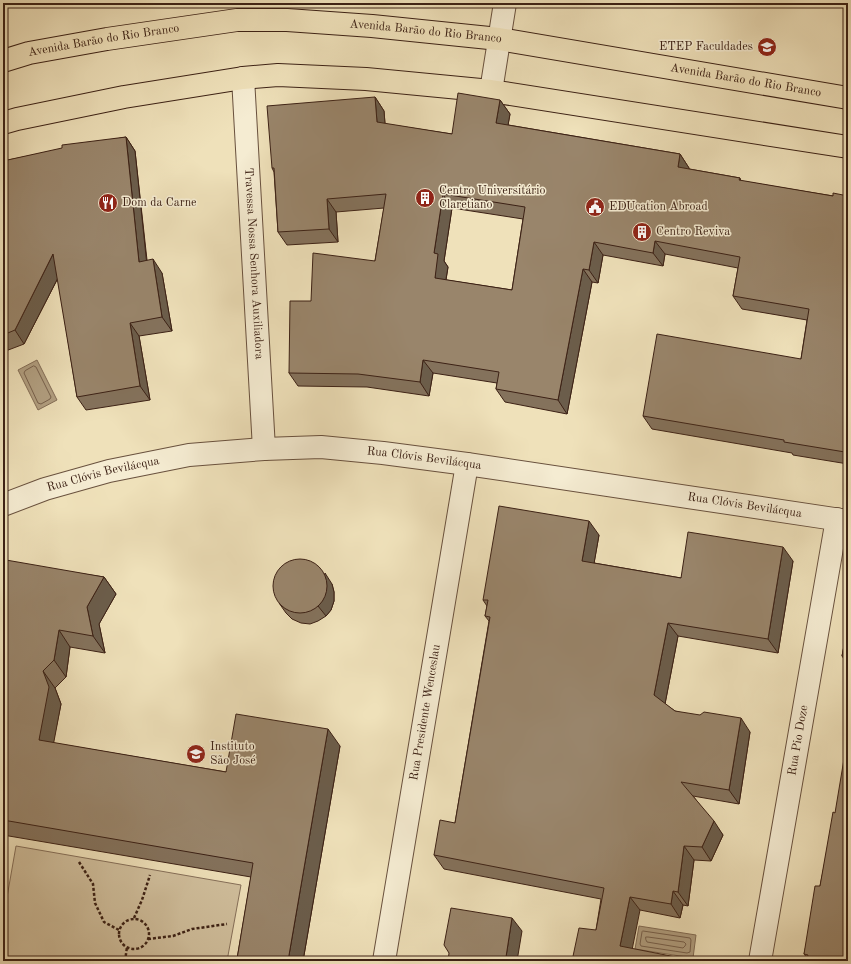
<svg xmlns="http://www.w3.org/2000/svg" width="851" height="964" viewBox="0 0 851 964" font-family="'Old Standard TT',serif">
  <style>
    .green { fill: #d1c09e; stroke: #86705a }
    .water { fill: #b2a082; stroke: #836d56 }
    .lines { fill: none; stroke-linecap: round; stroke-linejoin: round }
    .shore { stroke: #77604c; stroke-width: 1 }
    .minor-casing { stroke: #69513e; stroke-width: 24 }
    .major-casing { stroke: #3c2115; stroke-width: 24 }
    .path { stroke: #3c2115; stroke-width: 2.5; stroke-dasharray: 3 2; stroke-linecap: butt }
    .minor { stroke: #f5ecd2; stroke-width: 22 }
    .major { stroke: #efe1ba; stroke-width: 22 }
    .wall { fill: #84725c; stroke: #3c2115; fill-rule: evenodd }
    .shaded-wall { fill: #6b5d4b; stroke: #3c2115 }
    .building { fill: #99856b; stroke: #3c2115; fill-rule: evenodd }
    .labels { text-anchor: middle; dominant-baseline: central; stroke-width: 3; stroke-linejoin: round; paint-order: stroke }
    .street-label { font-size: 12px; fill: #3c2115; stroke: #f5ecd2 }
    .poi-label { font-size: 12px; fill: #3c2115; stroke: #f5ecd2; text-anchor: start }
  </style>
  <rect width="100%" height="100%" fill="#efe1ba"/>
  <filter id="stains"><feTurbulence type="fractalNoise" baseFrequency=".005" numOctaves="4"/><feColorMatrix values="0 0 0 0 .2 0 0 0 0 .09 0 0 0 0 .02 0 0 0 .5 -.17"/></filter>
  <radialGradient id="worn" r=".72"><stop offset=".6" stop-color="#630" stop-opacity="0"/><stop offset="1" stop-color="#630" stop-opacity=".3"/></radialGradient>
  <path class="green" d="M16 846 241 885 227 961H14L3 959V920Z"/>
  <path class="water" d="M37 360 57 400 38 410 18 370Z
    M639 926 696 935 693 958 635 949Z"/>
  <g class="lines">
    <path class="shore" d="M34 366 36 367 51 397 50 399 41 404 38 403 24 373 25 371Z
      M643 931 690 938 691 940 690 952 687 953 641 946 640 944 642 932Z
      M646 937H648L684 942 686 944 685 946 683 948 647 942 646 940Z"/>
    <g class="minor-casing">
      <g id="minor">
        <path id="s1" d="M243 78 264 449"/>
        <path d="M491 91 505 3"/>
        <path id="s2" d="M3 505 45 489 109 471 189 455 264 449 321 447 383 453 467 464 848 521"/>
        <path id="s3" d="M384 961 467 464"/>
        <path id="s4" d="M760 961 837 519"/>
      </g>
    </g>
    <g class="major-casing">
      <g id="major">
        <path id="s5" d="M3 61 29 53 107 39 237 20H287L372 26 499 39 848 98"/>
        <path d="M3 123 17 119 124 97 243 78 278 75 366 79 491 91 848 147"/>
      </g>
    </g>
    <path class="path" d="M79 862 93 884 95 903 104 922 119 930
      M134 918 142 900 150 875
      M119 934a15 15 0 1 1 30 0a15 15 0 1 1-30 0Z
      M148 939 173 936 192 929 227 924
      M125 961 127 947"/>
    <use href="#minor" class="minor"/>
    <use href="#major" class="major"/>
  </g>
  <path class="wall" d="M375 97 384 111 385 124 452 134 500 100 510 114 508 125 680 154 689 168V169L740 178 741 181 833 196H848V464L793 455 792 453 652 429 643 416 801 359 807 320 742 309 733 296 738 268 665 254 663 266 603 255 598 283 592 282 567 414 505 402 496 389 497 383 433 373 429 396 367 387 298 386 289 373 311 301 375 261 384 208 336 212 338 242 287 245 278 232 274 172 272 168ZM452 208 523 219 512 290 446 280 448 267 444 261Z
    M126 137 135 151 147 260 162 273 172 331 139 336 150 400 86 410 77 397 58 278 24 344 3 352V161Z
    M3 418 6 426 3 427Z
    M599 535 594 563 681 578 793 561 778 653 678 636 665 704 675 711 750 732 739 804 693 796 723 835 711 861 694 860 688 906 683 905 680 918 640 910 572 961 596 930 601 899 444 869 434 855 455 823 489 621 485 616 487 606 483 600Z
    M3 562 104 577 116 594 99 624 105 653 70 647 66 677 55 688 61 704 53 743 226 772 340 746 303 961H238L237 959 251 877 3 835Z
    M332 584 334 592V601L331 610 326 616 318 621 310 624 301 623 292 619 286 613 279 603Z
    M848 625V665L842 656Z
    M835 813 848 961 808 959 804 954 820 886Z"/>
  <path class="shaded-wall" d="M375 97 384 111 386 136 377 122Z
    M500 100 510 114 506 136 496 123Z
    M126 137 135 151 148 275 139 262Z
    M680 154 689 168 687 180 678 167Z
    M443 194 452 208 444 261 448 267 444 291 435 278 434 253Z
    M327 199 336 212 338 242 329 229Z
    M655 241 665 254 663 266 653 253Z
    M594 242 603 255 598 283 589 270Z
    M53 254 63 268 24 344 15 330Z
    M153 259 162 273 172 331 162 317Z
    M583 269 592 282 567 414 558 400Z
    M130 323 139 336 150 400 140 386Z
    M423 360 433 373 429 396 420 382Z
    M847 442 848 443V456L845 452Z
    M589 521 599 535 592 575 582 561Z
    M783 547 793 561 778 653 768 639Z
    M325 573 332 584 334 592V601L331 610 326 616 318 606Z
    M104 577 116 594 99 624 105 653 93 636 87 607Z
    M668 623 678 636 664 709 654 695Z
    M59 630 70 647 66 677 54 660Z
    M43 671 55 688 61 704 51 757 39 740Z
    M741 718 750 732 739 804 729 790Z
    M328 729 340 746 303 961H288Z
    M714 821 723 835 711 861 702 847Z
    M684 846 694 860 688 906 678 892Z
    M673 891 683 905 680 918 671 904Z
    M630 897 640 910 630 960 620 946Z
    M512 918 522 931 517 961H509L506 957Z"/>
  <path class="building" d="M458 93 500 100 496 123 680 154 678 167 740 178 739 180 833 196V193L848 196V442H847L845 452 784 442V440L643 416 657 334 801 359 809 309 733 296 740 257 655 241 653 253 594 242 589 270 583 269 558 400 496 389 499 372 423 360 420 382 358 374 289 373 290 301H311L313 253 375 261 386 194 327 199 329 229 278 232 274 168H272L267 106 375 97 377 122 452 134ZM443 194 525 207 512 290 435 278 438 254 434 253Z
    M126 137 139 262 153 259 162 317 130 323 140 386 77 397 53 254 15 330 3 335V161L62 148V145Z
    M499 506 589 521 582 561 681 578 688 532 783 547 768 639 668 623 654 695 675 711 700 715 704 712 741 718 729 790 681 782 714 821 702 847 684 846 678 892 673 891 671 904 630 897 620 946 691 960V961H572L579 928 596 930 604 888 434 855 440 820 455 823 490 617 485 616 488 600H483Z
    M273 586a27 27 0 1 1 54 0a27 27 0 1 1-54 0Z
    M6 560 104 577 87 607 93 636 59 630 54 660 43 671 49 687 39 740 226 772 236 714 328 729 288 961H247L237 959 253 863 3 820V562Z
    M848 625V657L842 656Z
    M848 735V961H807L808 955 804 954 815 886H820L833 812 835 813Z
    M451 908 512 918 506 957 509 961H448L449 953 444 945Z"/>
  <defs>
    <g id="university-disc" transform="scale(1)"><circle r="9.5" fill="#8f2418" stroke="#f5ecd2"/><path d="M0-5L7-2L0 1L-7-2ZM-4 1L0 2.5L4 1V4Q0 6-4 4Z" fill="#fff"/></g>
    <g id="building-disc" transform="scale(1)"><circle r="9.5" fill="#8f2418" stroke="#f5ecd2"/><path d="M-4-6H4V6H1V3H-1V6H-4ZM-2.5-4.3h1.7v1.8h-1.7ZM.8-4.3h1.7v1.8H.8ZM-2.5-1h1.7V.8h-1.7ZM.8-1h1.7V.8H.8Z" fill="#fff"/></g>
    <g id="restaurant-disc" transform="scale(1)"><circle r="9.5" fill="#8f2418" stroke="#f5ecd2"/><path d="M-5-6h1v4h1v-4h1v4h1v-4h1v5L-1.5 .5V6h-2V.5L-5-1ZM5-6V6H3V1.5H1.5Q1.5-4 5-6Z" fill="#fff"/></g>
    <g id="civic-disc" transform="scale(1)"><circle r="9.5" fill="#8f2418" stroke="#f5ecd2"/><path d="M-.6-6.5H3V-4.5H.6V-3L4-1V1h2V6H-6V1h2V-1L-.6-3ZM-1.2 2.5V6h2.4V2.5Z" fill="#fff"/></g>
    <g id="school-disc" transform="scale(1)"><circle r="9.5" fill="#8f2418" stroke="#f5ecd2"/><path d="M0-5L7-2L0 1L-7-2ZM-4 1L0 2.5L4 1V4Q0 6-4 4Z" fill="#fff"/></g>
  </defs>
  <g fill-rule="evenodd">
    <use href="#university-disc" x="767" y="47"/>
    <use href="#building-disc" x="425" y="198"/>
    <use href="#restaurant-disc" x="108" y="203"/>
    <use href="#civic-disc" x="595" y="207"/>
    <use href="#building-disc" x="642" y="232"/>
    <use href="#school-disc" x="196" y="754"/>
  </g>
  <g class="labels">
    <g class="street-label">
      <text stroke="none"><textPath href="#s5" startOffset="427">Avenida Barão do Rio Branco</textPath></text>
      <text stroke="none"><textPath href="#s5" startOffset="103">Avenida Barão do Rio Branco</textPath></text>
      <text stroke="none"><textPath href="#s5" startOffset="751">Avenida Barão do Rio Branco</textPath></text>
      <text stroke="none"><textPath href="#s1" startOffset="186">Travessa Nossa Senhora Auxiliadora</textPath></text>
      <text stroke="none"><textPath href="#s2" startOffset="429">Rua Clóvis Bevilácqua</textPath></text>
      <text stroke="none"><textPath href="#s2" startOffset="105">Rua Clóvis Bevilácqua</textPath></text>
      <text stroke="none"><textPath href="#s2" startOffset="753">Rua Clóvis Bevilácqua</textPath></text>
      <text stroke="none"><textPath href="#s3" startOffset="252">Rua Presidente Wenceslau</textPath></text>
      <text stroke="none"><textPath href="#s4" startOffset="224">Rua Pio Doze</textPath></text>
    </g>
    <g class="poi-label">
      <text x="753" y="47" text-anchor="end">ETEP Faculdades</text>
      <text x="439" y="191">Centro Universitário<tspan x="439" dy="14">Claretiano</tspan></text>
      <text x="122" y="203">Dom da Carne</text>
      <text x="609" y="207">EDUcation Abroad</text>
      <text x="656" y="232">Centro Reviva</text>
      <text x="210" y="747">Instituto<tspan x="210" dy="14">São José</tspan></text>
    </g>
  </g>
  <rect width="851" height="964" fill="none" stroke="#efe1ba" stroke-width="16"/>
  <rect x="4" y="4" width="843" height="956" fill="none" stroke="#3c2115" stroke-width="2"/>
  <rect x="8" y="8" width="835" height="948" fill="none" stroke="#3c2115"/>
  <rect width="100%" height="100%" filter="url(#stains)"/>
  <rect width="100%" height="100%" fill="url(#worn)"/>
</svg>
